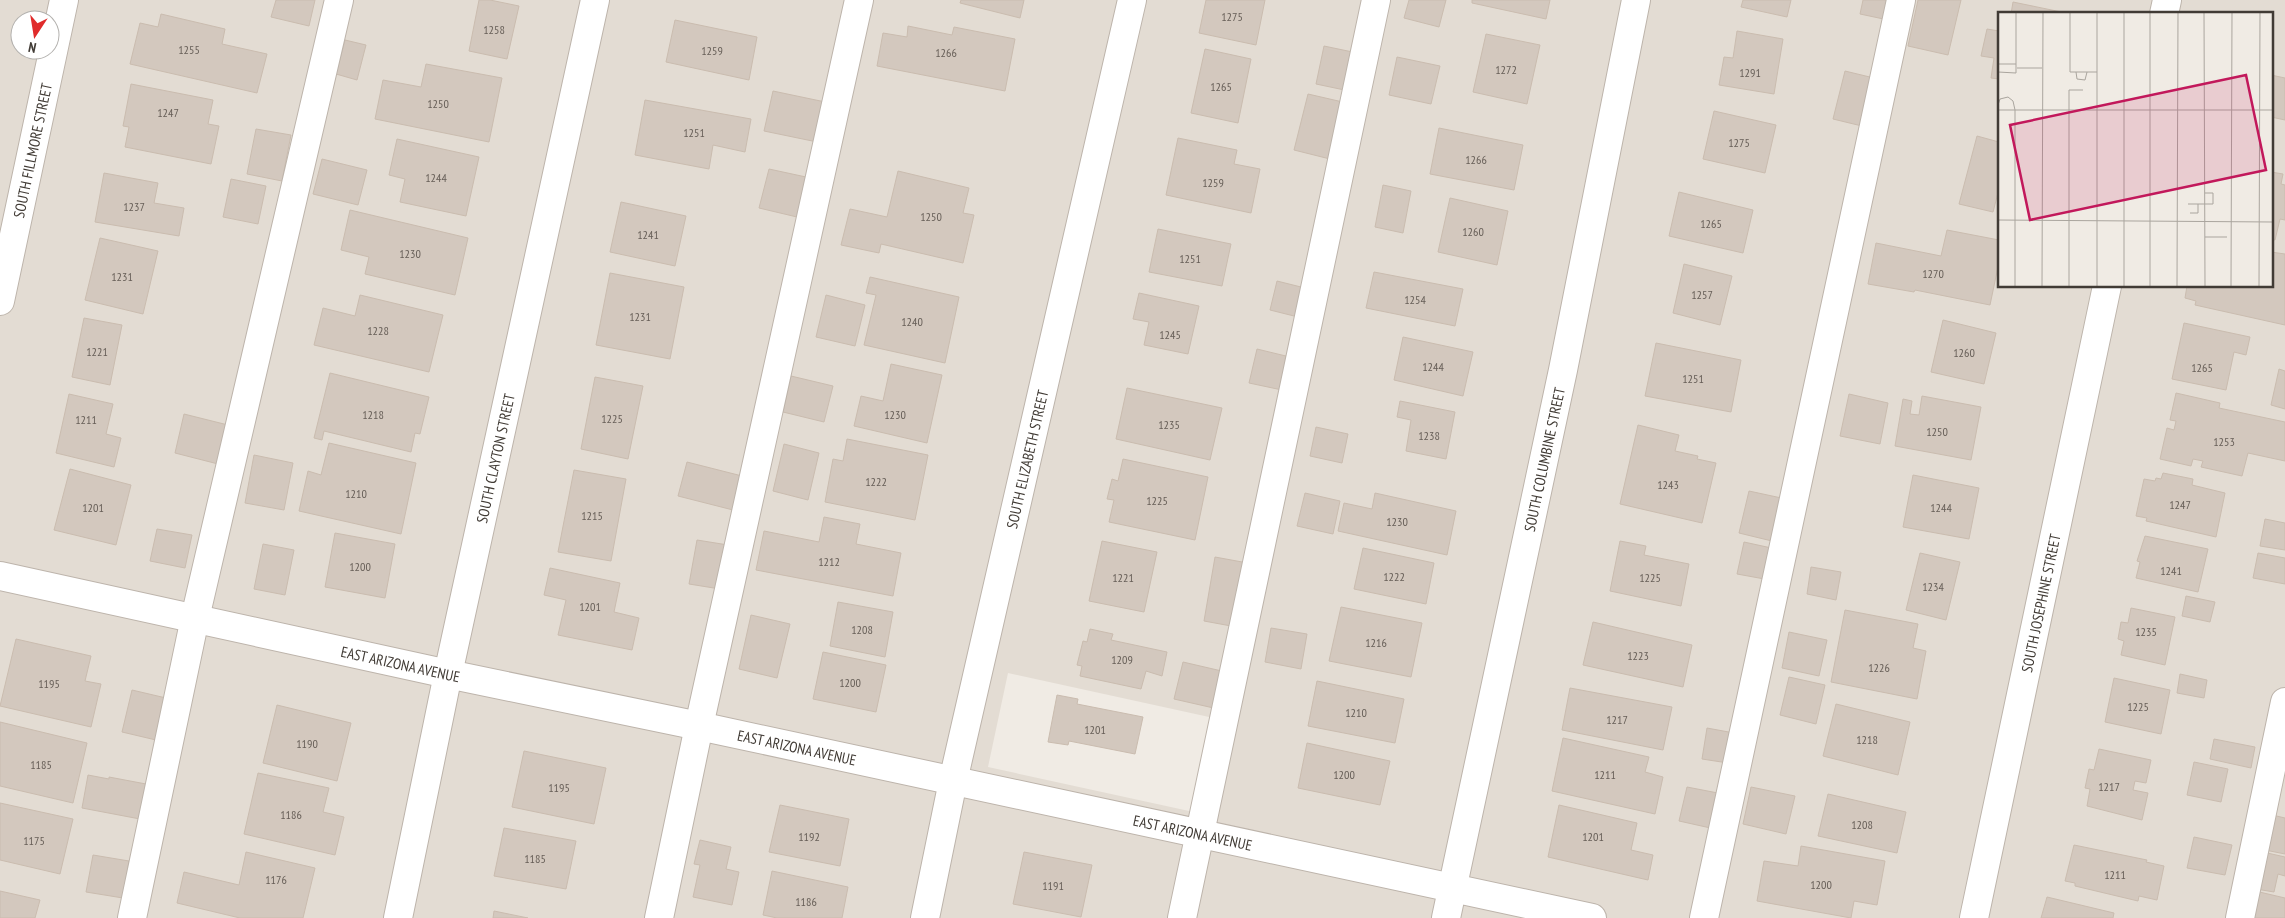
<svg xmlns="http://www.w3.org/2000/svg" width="2285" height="918" viewBox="0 0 2285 918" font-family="'PT Sans Narrow',sans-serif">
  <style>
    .residential { fill: #e3dcd3; fill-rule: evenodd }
    .building { fill: #d3c8be; stroke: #cabcaf }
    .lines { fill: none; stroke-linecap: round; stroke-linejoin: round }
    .minor-casing { stroke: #bdb4ab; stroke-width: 30 }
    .minor { stroke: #fff; stroke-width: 28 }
    .labels { text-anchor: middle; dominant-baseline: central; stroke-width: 4.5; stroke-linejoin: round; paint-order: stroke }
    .number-label { font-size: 12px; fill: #665e57 }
    .street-label { font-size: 15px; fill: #413b35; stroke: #fff }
    .inset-road { fill: none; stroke: #aaa59e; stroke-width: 1 }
    .view { fill: #c2185b; fill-opacity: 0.15; stroke: #c2185b; stroke-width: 2.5 }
    .inset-edge { fill: none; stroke: #413b35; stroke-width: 2.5 }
  </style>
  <rect width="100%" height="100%" fill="#f0ebe4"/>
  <path class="residential" d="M0 0H2285V918H0ZM1999 14H2271V286H1999ZM20 20H50V50H20ZM1008 673 1232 722 1212 816 988 767Z"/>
  <path class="building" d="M276 0H315L309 26 271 17Z
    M479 0H490L519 6 507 59 469 51Z
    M961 0H1024L1020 18 960 3Z
    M1206 0H1265L1256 45 1199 33Z
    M1409 0H1446L1439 27 1404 18Z
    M1472 0H1550L1546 19 1472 3Z
    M1743 0H1791L1787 17 1741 7Z
    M1863 0H1898L1893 21 1860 14Z
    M1918 0H1961L1948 55 1908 46Z
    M2013 2 2071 14H2011Z
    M161 14 225 29 222 44 267 54 257 93 130 64 140 23 158 27Z
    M675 20 757 37 749 80 666 62Z
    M908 26 952 35 954 27 1015 39 1005 91 877 66 883 33 907 37Z
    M1987 29 1999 31V79L1991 78 1994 58 1981 56Z
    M1737 31 1783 39 1774 94 1719 85 1724 57 1733 58Z
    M1486 34 1540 45 1527 104 1473 92Z
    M345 40 366 45 357 80 336 74Z
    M1324 46 1362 54 1354 92 1316 84Z
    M1205 49 1251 59 1238 123 1191 113Z
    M1397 57 1440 66 1431 104 1389 95Z
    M426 64 502 78 489 142 375 119 383 80 421 87Z
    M1845 71 1878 79 1866 127 1833 119Z
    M2271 75 2285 78V120L2271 117Z
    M131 84 213 100 208 124 219 126 211 164 125 147 129 127 123 126Z
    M773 91 830 103 822 143 764 131Z
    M1308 94 1347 103 1334 160 1294 150Z
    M645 100 751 119 745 152 713 145 709 169 635 155Z
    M1714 111 1776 125 1765 173 1703 159Z
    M1439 128 1523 145 1514 190 1430 174Z
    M256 129 291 135 282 181 247 174Z
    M1977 136 1999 142V189L1993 212 1959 204Z
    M1178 138 1237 150 1234 164 1260 169 1251 213 1166 195Z
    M397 139 479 157 466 216 400 202 405 179 389 175Z
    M322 159 367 170 358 205 313 194Z
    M769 169 806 177 797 217 759 208Z
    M898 171 969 188 963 213 974 215 963 263 881 244 879 253 841 245 850 209 887 217Z
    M2271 172 2283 174 2281 184 2285 185V220L2280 219 2275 240 2271 239Z
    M104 173 158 183 154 203 184 208 179 236 95 222Z
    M231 179 266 186 258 224 223 217Z
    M1383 185 1411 191 1403 233 1375 227Z
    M1679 192 1753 210 1743 253 1669 236Z
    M1450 198 1508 211 1497 265 1438 252Z
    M621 202 686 216 675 266 610 252Z
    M350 210 468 238 455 295 365 274 369 257 341 250Z
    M1158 229 1231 244 1222 286 1149 272Z
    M1947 230 1999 240V262L1990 305 1915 290 1914 292 1868 284 1876 243 1941 256Z
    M100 238 158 251 143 314 85 300Z
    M2271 252 2285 254V325L2195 305 2196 301 2185 298 2187 286H2271Z
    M1684 264 1732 276 1720 325 1673 313Z
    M1374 272 1463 289 1455 326 1366 308Z
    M610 273 684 287 670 359 596 345Z
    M870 277 959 297 945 363 864 345 876 295 866 293Z
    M1277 281 1305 288 1298 317 1270 310Z
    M1139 293 1199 306 1188 354 1144 345 1149 322 1133 319Z
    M360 295 443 315 429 372 314 345 323 308 355 316Z
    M826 295 865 305 855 346 816 337Z
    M84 318 122 325 110 385 72 377Z
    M1943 320 1996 333 1984 384 1931 372Z
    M2184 323 2250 337 2246 355 2234 352 2226 390 2172 379Z
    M1403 337 1473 352 1463 396 1394 380Z
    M1656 343 1741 360 1731 412 1645 396Z
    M1257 349 1290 357 1282 390 1249 383Z
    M891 364 942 375 927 443 854 426 861 396 883 401Z
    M2279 369 2285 371V409L2271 405Z
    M330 373 429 397 420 434 415 433 411 452 324 431 322 440 314 438Z
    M791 376 833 386 824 422 783 412Z
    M595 377 643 386 628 459 581 449Z
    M1127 388 1222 408 1210 460 1116 439Z
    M2176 393 2220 403 2219 408 2285 422V461L2248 453 2242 476 2201 467 2203 461 2193 459 2191 466 2160 459 2167 428 2174 430 2176 421 2170 420Z
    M69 394 113 404 106 434 121 438 114 467 56 453Z
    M1849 394 1888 403 1880 444 1840 436Z
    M1922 396 1981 407 1971 460 1895 446 1903 399 1912 401 1910 414 1919 415Z
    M1400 401 1455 412 1446 459 1406 451 1411 420 1397 417Z
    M184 414 232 426 222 465 175 453Z
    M1638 425 1679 435 1675 451 1698 456 1697 459 1716 463 1702 523 1620 504Z
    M1316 427 1348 434 1342 463 1310 456Z
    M847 439 928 455 915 520 825 502 833 459 843 461Z
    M329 443 416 463 401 534 299 511 308 471 321 475Z
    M784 444 819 453 808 500 773 491Z
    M254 455 293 463 284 510 245 503Z
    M1123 459 1208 477 1195 540 1109 522 1114 500 1107 499 1112 479 1118 481Z
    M687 462 746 477 737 511 678 496Z
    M70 469 131 485 116 545 54 530Z
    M574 470 626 479 611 561 558 552Z
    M2163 473 2193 479 2192 485 2225 493 2216 537 2146 521 2147 518 2136 516 2144 479 2155 481 2156 478 2161 479Z
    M1913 475 1979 488 1969 539 1903 527Z
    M1749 491 1786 499 1776 542 1739 533Z
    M1305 493 1340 501 1333 534 1297 526Z
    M1375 493 1456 511 1447 555 1338 531 1344 503 1372 509Z
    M824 517 860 524 856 544 901 553 893 596 756 570 764 531 819 542Z
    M2265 519 2285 523V550L2260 546Z
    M157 529 192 535 185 568 150 561Z
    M335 533 395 544 385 598 325 587Z
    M2145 536 2208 549 2198 592 2136 578 2140 562 2137 561Z
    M697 540 728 545 720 589 689 584Z
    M1102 541 1157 552 1144 612 1089 601Z
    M1620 541 1646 546 1644 555 1689 564 1681 606 1610 591Z
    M1744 542 1776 549 1770 580 1737 574Z
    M263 544 294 550 285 595 254 589Z
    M1363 548 1434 563 1426 604 1354 589Z
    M1920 553 1960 562 1946 620 1906 610Z
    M2258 553 2285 558V584L2253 578Z
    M1215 557 1253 564 1242 628 1204 621Z
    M1811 567 1841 572 1836 600 1807 594Z
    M550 568 620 583 614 612 639 618 632 650 558 635 566 600 544 595Z
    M2186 596 2215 602 2210 622 2182 616Z
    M838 602 893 612 885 657 830 646Z
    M1341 607 1422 623 1411 677 1329 661Z
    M2131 608 2175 617 2165 665 2121 655 2124 641 2118 639 2121 622 2128 623Z
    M1845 610 1918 624 1913 648 1926 651 1917 699 1831 682Z
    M751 615 790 624 777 678 739 669Z
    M1593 622 1692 645 1683 687 1583 665Z
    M1271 628 1307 634 1301 669 1265 662Z
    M1090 629 1113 634 1111 640 1167 652 1162 676 1146 671 1141 689 1080 676 1082 666 1077 665 1083 641 1087 642Z
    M1789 632 1827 640 1819 676 1782 668Z
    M16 639 91 656 85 681 101 684 91 727 0 706Z
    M823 652 886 665 876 712 813 699Z
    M1183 662 1226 672 1218 709 1174 699Z
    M2180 674 2207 680 2204 698 2177 693Z
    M1789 677 1825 685 1816 724 1780 715Z
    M2114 678 2170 690 2161 734 2105 722Z
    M1317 681 1404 699 1395 743 1308 726Z
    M1570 688 1672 707 1663 750 1562 730Z
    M132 690 166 698 156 740 122 732Z
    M1057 695 1078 699 1077 704 1143 717 1135 754 1069 741 1068 745 1048 742Z
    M1836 704 1910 722 1898 775 1823 756Z
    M277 705 351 723 337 781 263 763Z
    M0 722 87 743 73 803 0 786Z
    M1707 728 1734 733 1728 763 1702 759Z
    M1563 738 1649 757 1645 772 1663 777 1655 814 1552 791Z
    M2214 739 2255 747 2251 768 2210 759Z
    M1307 743 1390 761 1380 805 1298 788Z
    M2099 749 2151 760 2146 783 2135 781 2133 790 2148 793 2142 820 2087 806 2090 789 2085 788 2089 769 2094 770Z
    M524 751 606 768 594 824 512 807Z
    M2194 762 2228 769 2221 802 2187 795Z
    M258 773 329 788 323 812 344 817 335 855 244 834Z
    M88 775 109 779V777L146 784 140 819 82 808Z
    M1687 787 1723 794 1715 829 1679 821Z
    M1751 787 1795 796 1786 834 1743 824Z
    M1828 794 1906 812 1897 853 1818 836Z
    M0 803 73 819 60 874 0 860Z
    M780 805 849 819 840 866 769 852Z
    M1559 805 1637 823 1631 850 1653 855 1648 880 1548 857Z
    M2268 814 2285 818V854L2260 849Z
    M504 828 576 841 566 889 494 876Z
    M2194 837 2232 845 2225 875 2187 868Z
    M700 840 731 847 726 869 739 872 732 905 693 897 700 865 694 864Z
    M2074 845 2147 860 2146 862 2164 866 2157 900 2139 896 2138 901 2075 886V883L2065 881Z
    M1801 846 1885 861 1877 905 1854 901 1851 918 1757 901 1764 861 1798 866Z
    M246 852 315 868 303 918H240L177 903 184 872 239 885Z
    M1024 852 1092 865 1081 917 1013 904Z
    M2263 852 2285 857V876L2278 874 2274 892 2256 889Z
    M93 855 129 861 123 898 86 892Z
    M772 871 848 887 842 918H777L763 915Z
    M2251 890 2285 898V918H2244Z
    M0 891 40 900 35 918H0Z
    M2047 897 2114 913 2113 918H2041Z
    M494 911 528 918H493Z"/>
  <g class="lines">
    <g class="minor-casing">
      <g id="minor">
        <path d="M2164 14 2167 0"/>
        <path id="s1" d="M0 301 64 0"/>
        <path id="s2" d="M0 576 448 674 699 726 1592 918"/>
        <path d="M132 918 195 618 339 0"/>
        <path id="s3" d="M398 918 448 674 595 0"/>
        <path d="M659 918 699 726 859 0"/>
        <path id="s4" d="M925 918 953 781 1132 0"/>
        <path d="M1182 918 1376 0"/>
        <path id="s5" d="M1446 918 1563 370 1636 0"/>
        <path d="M1704 918 1901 0"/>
        <path id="s6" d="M1974 918 2107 286"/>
        <path d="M2240 918 2285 702"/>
      </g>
    </g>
    <use href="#minor" class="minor"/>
  </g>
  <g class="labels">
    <g class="number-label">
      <text x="1232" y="16">1275</text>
      <text x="494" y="29">1258</text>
      <text x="189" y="49">1255</text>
      <text x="712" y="50">1259</text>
      <text x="946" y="52">1266</text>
      <text x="1506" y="69">1272</text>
      <text x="1750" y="72">1291</text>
      <text x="1221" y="86">1265</text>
      <text x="438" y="103">1250</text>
      <text x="168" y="112">1247</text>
      <text x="694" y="132">1251</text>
      <text x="1739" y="142">1275</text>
      <text x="1476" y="159">1266</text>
      <text x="436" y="177">1244</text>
      <text x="1213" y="182">1259</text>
      <text x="134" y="206">1237</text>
      <text x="931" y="216">1250</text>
      <text x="1711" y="223">1265</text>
      <text x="1473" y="231">1260</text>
      <text x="648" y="234">1241</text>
      <text x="410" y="253">1230</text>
      <text x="1190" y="258">1251</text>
      <text x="1933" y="273">1270</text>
      <text x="122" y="276">1231</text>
      <text x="1702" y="294">1257</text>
      <text x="1415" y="299">1254</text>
      <text x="640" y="316">1231</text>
      <text x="912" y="321">1240</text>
      <text x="378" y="330">1228</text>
      <text x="1170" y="334">1245</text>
      <text x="97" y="351">1221</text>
      <text x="1964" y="352">1260</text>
      <text x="1433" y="366">1244</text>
      <text x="2202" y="367">1265</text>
      <text x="1693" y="378">1251</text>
      <text x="373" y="414">1218</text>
      <text x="895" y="414">1230</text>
      <text x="612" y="418">1225</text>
      <text x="86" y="419">1211</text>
      <text x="1169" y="424">1235</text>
      <text x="1937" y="431">1250</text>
      <text x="1429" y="435">1238</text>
      <text x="2224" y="441">1253</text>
      <text x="876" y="481">1222</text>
      <text x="1668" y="484">1243</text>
      <text x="356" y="493">1210</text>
      <text x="1157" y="500">1225</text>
      <text x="2180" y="504">1247</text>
      <text x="93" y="507">1201</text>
      <text x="1941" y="507">1244</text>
      <text x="592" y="515">1215</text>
      <text x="1397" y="521">1230</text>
      <text x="829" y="561">1212</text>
      <text x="360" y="566">1200</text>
      <text x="2171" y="570">1241</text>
      <text x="1394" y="576">1222</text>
      <text x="1123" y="577">1221</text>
      <text x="1650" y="577">1225</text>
      <text x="1933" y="586">1234</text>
      <text x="590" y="606">1201</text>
      <text x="862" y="629">1208</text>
      <text x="2146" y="631">1235</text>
      <text x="1376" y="642">1216</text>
      <text x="1638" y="655">1223</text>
      <text x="1122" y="659">1209</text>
      <text x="1879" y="667">1226</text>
      <text x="850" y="682">1200</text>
      <text x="49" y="683">1195</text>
      <text x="2138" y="706">1225</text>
      <text x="1356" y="712">1210</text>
      <text x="1617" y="719">1217</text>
      <text x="1095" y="729">1201</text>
      <text x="1867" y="739">1218</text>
      <text x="307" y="743">1190</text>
      <text x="41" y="764">1185</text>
      <text x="1344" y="774">1200</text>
      <text x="1605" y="774">1211</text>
      <text x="2109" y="786">1217</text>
      <text x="559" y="787">1195</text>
      <text x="291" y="814">1186</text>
      <text x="1862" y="824">1208</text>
      <text x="809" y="836">1192</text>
      <text x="1593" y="836">1201</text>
      <text x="34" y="840">1175</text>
      <text x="535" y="858">1185</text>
      <text x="2115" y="874">1211</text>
      <text x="276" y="879">1176</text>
      <text x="1821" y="884">1200</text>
      <text x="1053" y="885">1191</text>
      <text x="806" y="901">1186</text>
    </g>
    <g class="street-label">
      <text stroke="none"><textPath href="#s1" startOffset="154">SOUTH FILLMORE STREET</textPath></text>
      <text stroke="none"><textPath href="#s3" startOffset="470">SOUTH CLAYTON STREET</textPath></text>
      <text stroke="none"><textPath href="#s4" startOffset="470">SOUTH ELIZABETH STREET</textPath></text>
      <text stroke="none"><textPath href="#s5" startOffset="469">SOUTH COLUMBINE STREET</textPath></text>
      <text stroke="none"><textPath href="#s6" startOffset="322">SOUTH JOSEPHINE STREET</textPath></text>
      <text stroke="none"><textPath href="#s2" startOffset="410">EAST ARIZONA AVENUE</textPath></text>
      <text stroke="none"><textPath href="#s2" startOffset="815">EAST ARIZONA AVENUE</textPath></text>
      <text stroke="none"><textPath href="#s2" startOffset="1220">EAST ARIZONA AVENUE</textPath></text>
    </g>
  </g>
  <g transform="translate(1998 12)">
    <rect width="275" height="275" fill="#f0ebe4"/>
    <path class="inset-road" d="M72 0V60H99M99 0V275M206 0 207 275M0 52H18M19 56H44M0 60 18 61V0M78 60 79 67 87 68 89 60M0 93 2 87 10 85 15 89 17 98V275M0 98H275M190 192H215V181H207M192 201H200V192M0 208 275 210M207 225H229M44 275 45 0M71 275V78H85M126 275V0M152 275V0M179 275 180 0M233 275 234 0M261 275 262 0"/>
    <path class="view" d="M248 63 268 158 32 208 12 113Z"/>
    <rect width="275" height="275" class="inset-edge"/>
  </g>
  <g transform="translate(35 35) rotate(192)"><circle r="24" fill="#ffffff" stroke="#b3b1ae"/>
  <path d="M0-4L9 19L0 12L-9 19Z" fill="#e02c2b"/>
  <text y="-8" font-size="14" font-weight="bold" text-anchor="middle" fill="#413b35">N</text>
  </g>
</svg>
